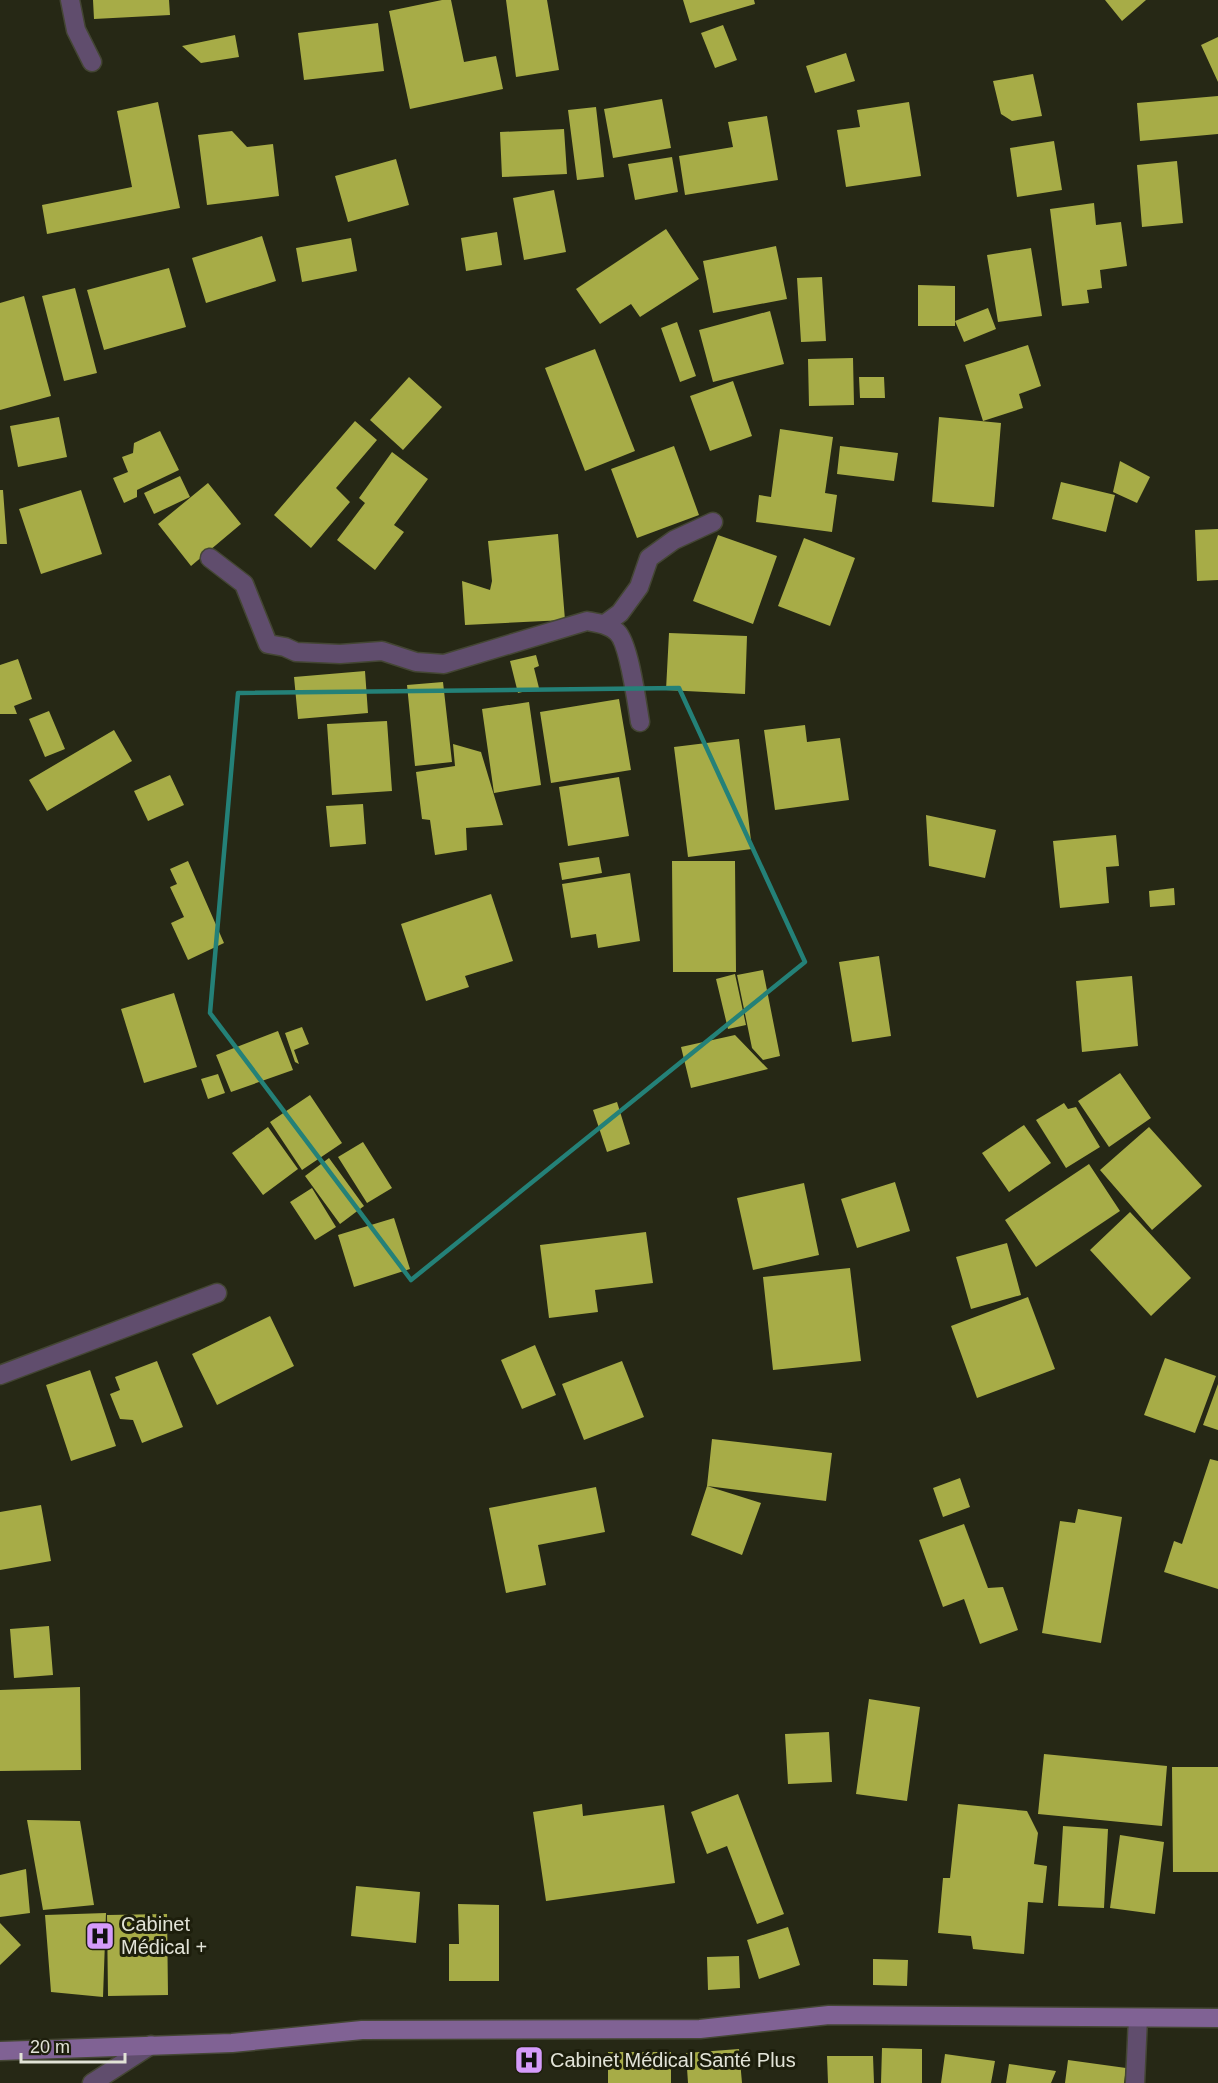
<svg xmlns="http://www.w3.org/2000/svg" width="1218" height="2083" viewBox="0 0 1218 2083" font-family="Arial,sans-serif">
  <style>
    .building { fill: #a7ac47 }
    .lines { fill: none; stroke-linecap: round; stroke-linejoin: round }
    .street-casing { stroke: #444634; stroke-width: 21 }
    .secondary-casing { stroke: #444634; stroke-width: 21 }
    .street { stroke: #604d6d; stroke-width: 18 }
    .secondary { stroke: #806294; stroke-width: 18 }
    .marked { fill: none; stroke: #248178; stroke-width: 4.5; stroke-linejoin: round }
    .labels { text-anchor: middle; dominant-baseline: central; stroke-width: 6; stroke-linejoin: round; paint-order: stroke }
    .poi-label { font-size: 20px; fill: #e2e3d7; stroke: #1d1e0c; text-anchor: start }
  </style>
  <rect width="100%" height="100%" fill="#262815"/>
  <path class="building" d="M93 0H169L170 15 94 19Z
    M442 0H451L464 62 496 56 503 89 410 109 389 11Z
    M506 0H547L559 70 516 77Z
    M683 0H754L755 4 690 23Z
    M1105 0H1146L1122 21Z
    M378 23 384 71 304 80 298 33Z
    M723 25 737 60 715 68 701 33Z
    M235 35 239 57 201 63 182 46Z
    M1218 37V82L1201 45Z
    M846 53 855 81 815 93 806 66Z
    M1033 74 1042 116 1012 121 1001 114 993 81Z
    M1218 96V134L1140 141 1137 103Z
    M662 99 671 148 613 158 604 109Z
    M158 102 180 208 47 234 42 205 132 187 117 111Z
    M909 102 921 176 846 187 837 130 860 127 857 110Z
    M596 107 604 177 577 180 568 110Z
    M767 116 778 180 685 195 679 156 733 147 728 122Z
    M564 129 567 174 502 177 500 132Z
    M232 131 247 147 273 144 279 196 207 205 198 135Z
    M1054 141 1062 190 1017 197 1010 148Z
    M672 157 678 192 635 200 628 164Z
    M396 159 409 205 348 222 335 176Z
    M1177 161 1183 223 1142 227 1137 165Z
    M554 190 566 252 524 260 513 198Z
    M1094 203 1096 225 1121 222 1127 266 1100 270 1102 288 1087 290 1089 303 1062 306 1050 209Z
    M666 229 699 279 640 317 631 304 600 324 576 289Z
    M497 232 502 265 466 271 461 238Z
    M262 236 276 281 206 303 192 258Z
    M351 238 357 271 302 282 296 248Z
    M776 246 787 299 713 313 703 261Z
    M1031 248 1042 316 998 322 987 255Z
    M169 268 186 327 104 350 87 290Z
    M822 277 826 341 801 342 797 278Z
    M918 285 955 286V326H918Z
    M75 288 97 373 64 381 42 296Z
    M24 296 51 396 0 410V303Z
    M988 308 996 329 964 342 955 321Z
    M770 311 784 364 713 382 699 330Z
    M677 322 696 376 680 382 661 328Z
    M1028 345 1041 386 1019 394 1023 408 983 421 965 365Z
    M595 349 635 451 585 471 545 368Z
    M853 358 854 405 809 406 808 359Z
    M409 377 442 407 403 450 370 420Z
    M859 377H884L885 398H860Z
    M733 381 752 436 710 451 690 396Z
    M59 417 67 457 18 467 10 426Z
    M939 417 1001 423 994 507 932 502Z
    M355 421 377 440 336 488 350 502 311 548 274 515Z
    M780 429 833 437 825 493 837 495 832 532 756 522 759 495 771 497Z
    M160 431 179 470 137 490V497L124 503 113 478 128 472 122 457 133 453 134 443Z
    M674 446 699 515 637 538 611 469Z
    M840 446 898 453 894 481 837 474Z
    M392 452 428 479 394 525 404 532 375 570 337 540 365 503 359 498Z
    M1120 461 1150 477 1137 503 1113 492Z
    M180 476 190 497 154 514 144 493Z
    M1061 482 1115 495 1106 532 1052 519Z
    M208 483 241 524 191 566 158 524Z
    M0 490H3L7 544H0Z
    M81 490 102 554 41 574 19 509Z
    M1218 529V580L1197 581 1195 530Z
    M558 534 565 620 465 625 462 581 490 590 492 581 488 541Z
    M718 535 777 556 753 624 693 601Z
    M804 538 855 558 830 626 778 606Z
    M669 633 747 636 745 694 666 690Z
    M536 655 539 666 534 668 539 688 518 693 510 661Z
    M18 659 32 699 14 706 17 714H0V665Z
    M365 671 368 713 298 719 294 677Z
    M443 682 452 762 415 766 407 685Z
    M619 699 631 770 551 783 540 712Z
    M529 702 541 785 494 793 482 709Z
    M49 711 65 749 45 757 29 719Z
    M387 721 392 791 332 795 327 724Z
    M805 725 807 742 840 738 849 800 775 810 764 730Z
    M114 730 132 761 47 811 29 780Z
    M739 739 752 849 688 857 674 747Z
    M453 744 481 752 503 825 466 828 467 850 435 855 430 820 422 819 416 772 455 766Z
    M170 775 184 805 148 821 134 791Z
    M619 777 629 836 568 846 559 787Z
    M363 804 366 844 330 847 326 806Z
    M926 815 996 830 985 878 929 866Z
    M1116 835 1119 866 1106 867 1109 903 1060 908 1053 841Z
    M599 857 602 873 562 880 559 863Z
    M188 861 224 943 188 960 171 923 184 917 170 887 177 884 170 869Z
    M672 861H735L736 972H673Z
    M630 873 640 941 598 948 596 934 571 938 562 884Z
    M1174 888 1175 905 1150 907 1149 891Z
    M491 894 513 961 465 976 469 987 426 1001 401 924Z
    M879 956 891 1036 852 1042 839 962Z
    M763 970 780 1056 763 1060 752 1048 737 975Z
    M735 974 746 1025 728 1029 716 979Z
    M1132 976 1138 1046 1082 1052 1076 981Z
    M174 993 197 1067 144 1083 121 1009Z
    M302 1027 309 1044 294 1050 299 1064 295 1062 285 1033Z
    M278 1031 293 1070 231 1092 216 1055Z
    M735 1035 768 1069 691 1088 681 1047Z
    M1120 1073 1151 1118 1109 1147 1078 1101Z
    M218 1074 225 1093 208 1099 201 1079Z
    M310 1095 342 1143 302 1170 270 1122Z
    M617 1102 630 1144 607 1152 593 1110Z
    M1064 1103 1068 1109 1076 1107 1100 1147 1066 1168 1036 1120Z
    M1024 1125 1051 1163 1009 1192 982 1153Z
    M268 1127 298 1169 263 1195 232 1153Z
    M1149 1127 1202 1186 1152 1230 1100 1170Z
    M363 1142 392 1188 367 1203 338 1157Z
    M329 1158 364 1206 340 1224 305 1176Z
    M1089 1164 1120 1211 1036 1267 1005 1220Z
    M895 1182 910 1231 857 1248 841 1199Z
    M804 1183 819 1255 753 1270 737 1198Z
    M312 1188 336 1227 315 1240 290 1202Z
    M1130 1212 1191 1278 1151 1316 1090 1250Z
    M394 1218 410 1269 354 1287 338 1235Z
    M646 1232 653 1283 595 1290 598 1312 549 1318 540 1245Z
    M1007 1243 1021 1295 971 1309 956 1257Z
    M850 1268 861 1361 773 1370 763 1277Z
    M1028 1297 1055 1369 977 1398 951 1326Z
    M270 1316 294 1366 217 1405 192 1354Z
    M535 1345 556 1395 522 1409 501 1360Z
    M1165 1358 1216 1376 1195 1433 1144 1415Z
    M157 1361 183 1427 142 1443 133 1420 120 1419 110 1394 120 1390 115 1377Z
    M622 1361 644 1417 584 1440 562 1384Z
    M90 1370 116 1446 71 1461 46 1385Z
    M1218 1384V1430L1203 1425Z
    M712 1439 832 1453 826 1501 707 1486Z
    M1210 1459 1218 1461V1589L1164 1572 1174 1541 1182 1544Z
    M960 1478 970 1507 943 1517 933 1488Z
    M707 1486 761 1503 742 1555 691 1535Z
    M596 1487 605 1532 538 1545 546 1585 506 1593 489 1508Z
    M41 1505 51 1561 0 1570V1512Z
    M1078 1509 1122 1517 1101 1643 1042 1633 1060 1521 1075 1523Z
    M964 1524 988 1588 1003 1587 1018 1630 980 1644 964 1599 943 1607 919 1540Z
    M49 1626 53 1675 14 1678 10 1629Z
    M80 1687 81 1770 0 1771V1690Z
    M869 1699 920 1707 907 1801 856 1794Z
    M829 1732 832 1782 788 1784 785 1734Z
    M1044 1754 1167 1766 1162 1826 1038 1814Z
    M1172 1767H1218V1872H1173Z
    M738 1794 784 1914 757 1924 727 1846 707 1854 691 1812Z
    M582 1804 583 1816 664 1805 675 1883 546 1901 533 1812Z
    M958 1804 1027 1811 1038 1833 1034 1864 1047 1866 1043 1903 1028 1902 1024 1954 973 1949 971 1936 938 1933 943 1878H950Z
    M27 1820 80 1821 94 1905 43 1910Z
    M1063 1826 1108 1829 1104 1908 1058 1906Z
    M1120 1835 1164 1842 1155 1914 1110 1908Z
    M26 1869 30 1913 0 1917V1875Z
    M356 1886 420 1892 416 1943 351 1936Z
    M458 1904 499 1905V1981H449V1944H459Z
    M106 1913 103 1997 51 1992 45 1915Z
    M167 1914 168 1995 108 1996 107 1915Z
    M0 1923 21 1945 0 1965Z
    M788 1927 800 1965 759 1979 747 1940Z
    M739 1956 740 1988 708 1990 707 1957Z
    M873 1959 908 1960 907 1986 873 1985Z
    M882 2048 922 2049V2083H881Z
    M739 2049 742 2083H688L686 2053Z
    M608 2052H671V2083H608Z
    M945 2054 995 2061 991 2083H941Z
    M827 2056H873L874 2083H828Z
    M1068 2060 1126 2068 1124 2083H1065Z
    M1009 2064 1056 2071 1051 2083H1006Z"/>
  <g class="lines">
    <g class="street-casing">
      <path id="street" d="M70 0 76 30 92 62
        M210 558 244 584 268 644 285 647 296 652 340 654 382 651 416 662 444 664 587 621C598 623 608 624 617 632 629 643 637 704 640 722
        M605 624 620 613 639 587 649 558 674 540 713 522
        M0 1375 217 1293
        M92 2083 151 2045
        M1135 2083 1138 2018"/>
    </g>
    <g class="secondary-casing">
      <path id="secondary" d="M0 2051 232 2043 362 2030 700 2029 829 2015 1218 2018"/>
    </g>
    <use href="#street" class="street"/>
    <use href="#secondary" class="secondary"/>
  </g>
  <path class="marked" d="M679 688 805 962 411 1280 210 1013 238 693Z"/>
  <defs>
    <g id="hospital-square" transform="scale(1.5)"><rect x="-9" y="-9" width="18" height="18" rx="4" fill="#d59bfb" stroke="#1d1e0c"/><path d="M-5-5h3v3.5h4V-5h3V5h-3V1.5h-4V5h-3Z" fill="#111"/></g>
  </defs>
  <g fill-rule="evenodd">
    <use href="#hospital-square" x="100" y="1936"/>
    <use href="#hospital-square" x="529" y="2060"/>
  </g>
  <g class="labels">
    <g class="poi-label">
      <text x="121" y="1924">Cabinet<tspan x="121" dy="23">Médical +</tspan></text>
      <text x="550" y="2060">Cabinet Médical Santé Plus</text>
    </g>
  </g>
  <path d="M21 2053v9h104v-9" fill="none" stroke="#e2e3d7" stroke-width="3"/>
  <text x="30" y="2053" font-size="18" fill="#e2e3d7" stroke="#1d1e0c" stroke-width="4.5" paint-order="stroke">20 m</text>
</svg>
